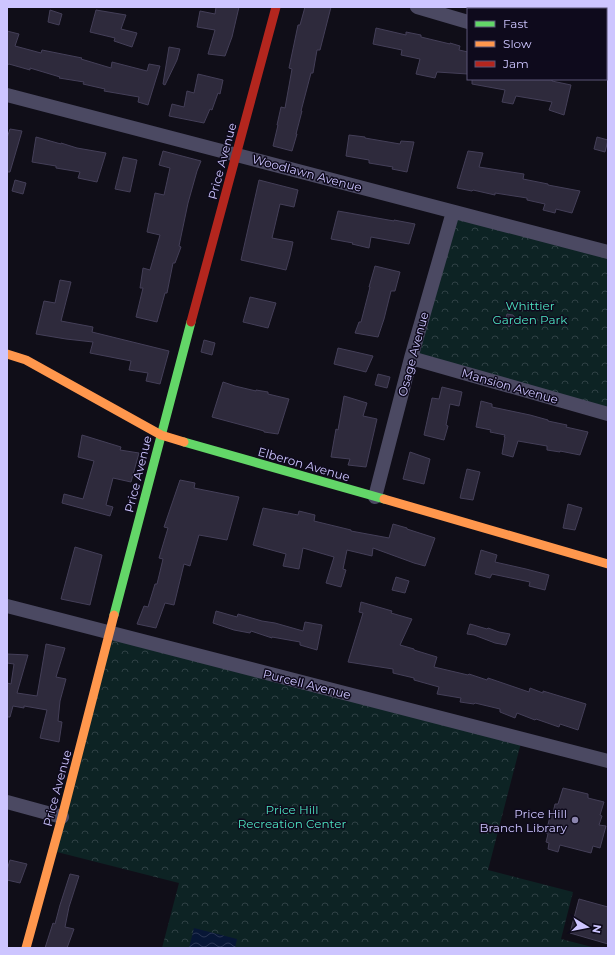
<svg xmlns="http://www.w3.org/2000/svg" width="615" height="955" viewBox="0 0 615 955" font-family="Montserrat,sans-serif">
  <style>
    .forest { fill: url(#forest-crowns) }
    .water { fill: url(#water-waves) }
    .building { fill: #2e2a3c; stroke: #443f58 }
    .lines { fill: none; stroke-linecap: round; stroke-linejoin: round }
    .street { stroke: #4b4962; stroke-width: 14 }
    .fast { stroke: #63d668; stroke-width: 9 }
    .slow { stroke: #ff974d; stroke-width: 9 }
    .jam { stroke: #b3261e; stroke-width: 9 }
    .poi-dot { fill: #8b85ae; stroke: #0e0a1c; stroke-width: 1.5 }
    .labels { text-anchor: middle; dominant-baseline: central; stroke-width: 3; stroke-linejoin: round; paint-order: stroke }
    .street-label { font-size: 12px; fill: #cdc5ff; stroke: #0e0a1c }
    .park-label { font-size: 12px; fill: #4de3c1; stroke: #0e0a1c }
    .poi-label { font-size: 12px; fill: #cdc5ff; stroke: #0e0a1c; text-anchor: end }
  </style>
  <defs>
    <pattern id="forest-crowns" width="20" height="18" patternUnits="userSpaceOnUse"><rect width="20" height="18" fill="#0d2324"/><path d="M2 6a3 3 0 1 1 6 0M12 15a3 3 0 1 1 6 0" fill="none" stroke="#2f4145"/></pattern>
    <pattern id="water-waves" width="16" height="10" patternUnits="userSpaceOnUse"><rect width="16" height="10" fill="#071636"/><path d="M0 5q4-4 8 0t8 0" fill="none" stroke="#2a3654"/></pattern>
  </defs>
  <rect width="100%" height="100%" fill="#100e18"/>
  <path class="forest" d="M453 212 608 252V414L411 358Z
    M110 633 522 739 488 870 573 892 561 939 596 948H162L179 883 53 851Z"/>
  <path class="water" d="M194 928 237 939 235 948H189Z"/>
  <path class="building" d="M216 7H239L232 37 225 56 208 54 215 30 197 27 200 11 215 14Z
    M305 7H331L320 50H317L313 73H311L301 111H302L296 134H297L292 151 273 146 278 125H277L281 107 285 108 292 69 289 68 298 25H300Z
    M50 10 62 14 59 25 48 22Z
    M96 10 126 15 121 29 137 33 132 47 114 41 115 38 90 32Z
    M376 28 406 35V32L421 35V37L450 44V43L460 46 459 50 468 52V74L437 72 435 78 416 74 420 59 401 55 402 50 373 44Z
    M7 31 19 34 15 46 41 53 42 50 82 58 81 59 111 68 112 62 147 71 149 64 160 66 148 105 138 102 139 97 104 91 105 89 83 84 84 82 59 78 60 77 30 68V70L9 64 7 65Z
    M169 47 180 49 177 60 165 85 163 84Z
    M198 74 223 80 220 94 218 93 212 110 210 109 204 123 169 116 172 104 184 107 187 91 194 93Z
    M472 79H552V81L571 85 564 115 549 110 552 102 516 96 513 104 502 102 505 90 472 84Z
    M10 129 22 131 10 172H7V138Z
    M349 135 365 137V138L400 144 401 141 414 142 407 172 392 169 393 167 369 163V160L346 156Z
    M36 137 61 144V143L77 148 106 153 97 182 78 178 80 172 56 168V166L32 162Z
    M597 137 608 140 605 152 594 149Z
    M163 151 201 161 197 171 188 203 179 246 181 247 175 263H173L167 293H165L157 322 136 317 143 288H140L143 268 150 270 160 235 147 232 155 193 164 195 170 168 159 165Z
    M468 151 483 153 479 167 524 174 523 179 548 184V185L580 191 572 213 556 209 555 213 543 210 545 204 527 200V198L495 193V195L473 190 472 191 457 188Z
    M123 157 137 160 130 192 115 189Z
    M15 180 26 183 23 194 12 191Z
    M259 180 298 190 294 207 280 204 272 238 293 242 290 256 286 270 241 260Z
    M338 211 394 221V220L415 224 409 244 371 237 369 248 352 244 353 243 331 239Z
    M375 266 400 272 395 291H391L384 319 378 337 355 333 359 322H361L370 287H369Z
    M60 280 71 282 61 321 93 327 92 332 169 351 160 384 146 381 148 373 129 370 131 361 90 353 93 342 66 339 36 334 44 301 55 303Z
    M250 297 276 303 268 328 243 322Z
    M507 314 513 315 515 318V322L509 327 505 321Z
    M204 340 215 343 212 355 201 352Z
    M338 348 373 356 366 372 334 364Z
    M378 374 390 377 387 388 375 385Z
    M223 382 235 386 256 391V390L268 392V394L289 399 278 434 264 432V431L212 417Z
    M442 387 462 392 459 406 450 404 446 425 448 426 444 440 424 435 432 398 439 399Z
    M344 396 367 403 363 416 377 419 366 467 348 465 350 459 331 457 336 429 338 430Z
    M481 401 492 404V407L530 415 548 420V421L567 425 566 427 588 432 580 455 560 451V452L547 450V446L518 441 513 457 502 454 505 437H504L505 435 490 432 491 430 476 427Z
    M82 435 121 447 120 450 139 453 131 482 113 478 106 505 113 507 110 516 62 503 64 494 83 499 94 461 78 457Z
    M410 452 430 459 424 484 403 479Z
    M467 469 480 472 473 500 460 498Z
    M180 480 195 483 194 488 239 497 227 540 199 535 190 566 184 564 174 605 165 603 156 628 137 624 144 606 148 607 155 584H157L163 559 159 558 168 528 164 527Z
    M568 504 582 508 575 530 563 528Z
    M263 508 298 515 299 511 315 515 314 521 351 530V531L389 538 393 524 407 528V529L435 538 425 566 414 563 373 548 372 556 347 550 343 569 346 570 341 587 326 583 334 557 303 548 299 569 283 566 286 554 253 545Z
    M75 547 102 555 90 605 61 599Z
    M481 550 497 555 495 562 526 569 549 575 545 590 529 586 530 582 492 574 490 578 475 574Z
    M396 577 409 581 405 593 392 590Z
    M361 602 392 611 391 613 412 619 400 645 414 649V650L437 657 434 667 468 675 469 674 487 680 488 678 529 692 530 688 543 693V691L586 704 578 730 560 724 559 727 536 719 535 720 517 713 515 718 500 712V709L475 703 474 704 460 702 461 698 437 694 439 687 414 680V678L393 673V669L348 662 363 613 359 612Z
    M216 611 237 617 238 614 262 621 275 623 303 631 305 622 322 625 317 650 300 645V642L272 637V638L251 631 250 633 234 630 213 623Z
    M470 624 487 629 488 628 499 632 510 634 506 645 495 643 474 635 467 634Z
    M46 644 65 648 56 677 66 679 60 701 58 721 62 722 59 742 40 738 47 710 24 706V708L13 706 10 717H7V683L11 684 14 664 7 663V654L28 655 17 693 37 696Z
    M563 788 588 794V798L604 802 600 815 602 816 599 825 606 826 600 848 593 846 591 853 560 845 558 852 548 849 549 843 546 842 548 834 546 833 551 812 553 813 555 804H558Z
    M10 860 27 864 20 883 7 880V870Z
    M70 874 79 876 69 907 65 927 74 929 67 948H45L53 923 55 924 60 905Z
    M579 899 608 907V944L570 933Z"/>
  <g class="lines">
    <path class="street" d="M417 7 468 22
      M606 61H608
      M7 95C207 147 407 201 608 252
      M411 358 608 414
      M375 497 411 358 453 212
      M7 606 608 761
      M7 802 62 817"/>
    <path class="fast" d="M184 442 384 499
      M114 615 191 322"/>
    <path class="slow" d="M7 354 26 360 161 435 184 442
      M384 499 608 564
      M26 948 62 817 114 615"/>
    <path class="jam" d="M191 322 276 7"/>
  </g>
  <circle class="poi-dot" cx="575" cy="820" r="4"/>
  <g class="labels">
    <g class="street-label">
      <text transform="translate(222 161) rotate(-75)">Price Avenue</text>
      <text transform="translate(307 173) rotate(15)">Woodlawn Avenue</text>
      <text transform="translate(413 354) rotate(-75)">Osage Avenue</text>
      <text transform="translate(510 386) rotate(16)">Mansion Avenue</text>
      <text transform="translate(304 464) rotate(16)">Elberon Avenue</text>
      <text transform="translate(138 474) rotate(-76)">Price Avenue</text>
      <text transform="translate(307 684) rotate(14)">Purcell Avenue</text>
      <text transform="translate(57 788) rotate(-75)">Price Avenue</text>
    </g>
    <g class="park-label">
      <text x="530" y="305">Whittier<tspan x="530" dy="14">Garden Park</tspan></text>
      <text x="292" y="809">Price Hill<tspan x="292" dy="14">Recreation Center</tspan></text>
    </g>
    <g class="poi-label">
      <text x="567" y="813">Price Hill<tspan x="567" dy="14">Branch Library</tspan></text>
    </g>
  </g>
  <rect width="615" height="955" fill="none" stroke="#cdc5ff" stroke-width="16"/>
  <rect x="467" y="8" width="140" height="72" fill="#0e0a1c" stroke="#5a5577"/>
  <rect x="475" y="21" width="20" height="6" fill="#63d668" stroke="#5a5577"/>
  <text x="503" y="28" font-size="12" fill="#cdc5ff">Fast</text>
  <rect x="475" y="41" width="20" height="6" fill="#ff974d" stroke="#5a5577"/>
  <text x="503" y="48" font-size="12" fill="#cdc5ff">Slow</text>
  <rect x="475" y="61" width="20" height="6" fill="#b3261e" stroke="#5a5577"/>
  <text x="503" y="68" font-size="12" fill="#cdc5ff">Jam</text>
  <g transform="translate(587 927) rotate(100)" stroke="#0e0a1c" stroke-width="3" paint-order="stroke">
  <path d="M0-3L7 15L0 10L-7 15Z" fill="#cdc5ff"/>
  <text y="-6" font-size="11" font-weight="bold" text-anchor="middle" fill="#cdc5ff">N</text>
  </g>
</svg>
